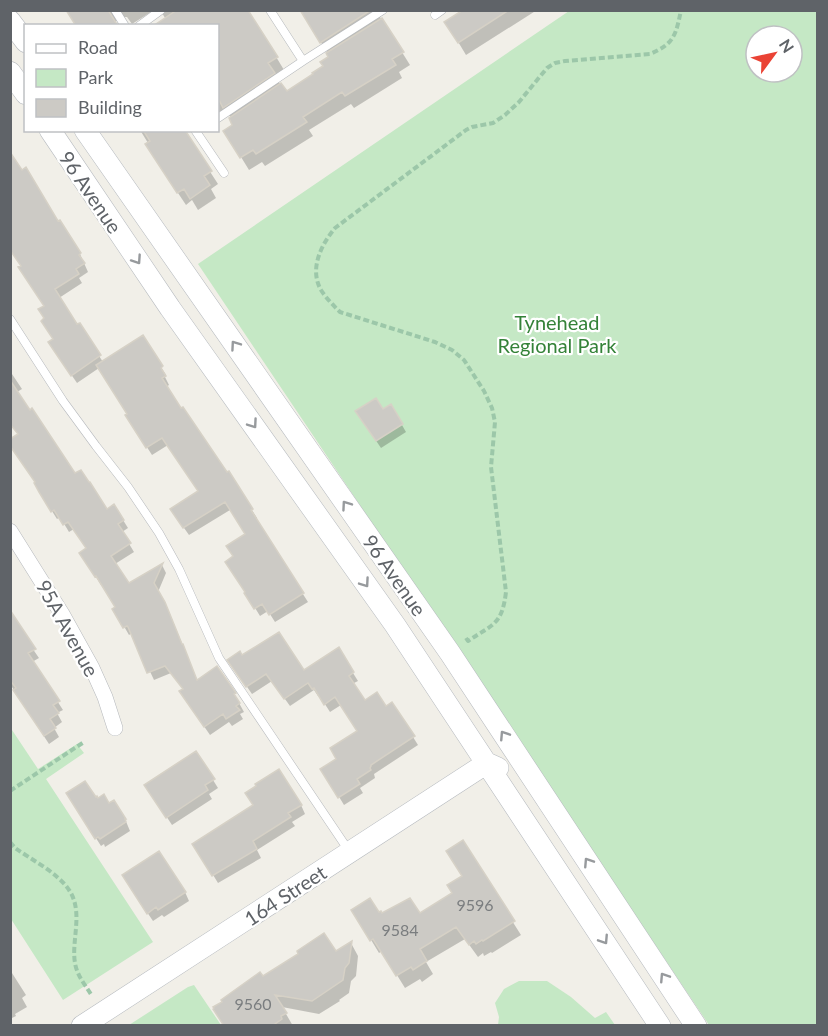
<svg xmlns="http://www.w3.org/2000/svg" width="828" height="1036" viewBox="0 0 828 1036" font-family="Lato,sans-serif">
  <style>
    .green { fill: #c5e8c5; fill-rule: evenodd }
    .shadow { fill: #0003 }
    .building { fill: #cccac5; stroke: #d6d1c6; stroke-width: 1.5 }
    .lines { fill: none; stroke-linecap: round; stroke-linejoin: round }
    .lane-casing { stroke: #b5b8bc; stroke-width: 9 }
    .street-casing { stroke: #b5b8bc; stroke-width: 16 }
    .secondary-casing { stroke: #b6babf; stroke-width: 22 }
    .path { stroke: #9cc7a9; stroke-width: 4; stroke-dasharray: 6 3; stroke-linecap: butt }
    .lane { stroke: #fff; stroke-width: 8 }
    .street { stroke: #fff; stroke-width: 15 }
    .secondary { stroke: #fff; stroke-width: 21 }
    .oneway { stroke: #979a9d }
    .labels { text-anchor: middle; dominant-baseline: central; stroke-width: 4.5; stroke-linejoin: round; paint-order: stroke }
    .number-label { font-size: 16px; fill: #7a7d7f }
    .street-label { font-size: 20px; fill: #5f6368; stroke: #fff }
    .park-label { font-size: 20px; fill: #348238; stroke: #fff }
  </style>
  <rect width="100%" height="100%" fill="#f1efe8"/>
  <path class="green" d="M569 11H817V1025H709L198 264ZM756 36H792V72H756Z
    M10 727 38 769 77 744 84 753 46 779 153 942 63 1000 11 919Z
    M519 981H547L571 997 595 1018 606 1012 615 1025H498L499 1017 495 1003 504 989Z
    M194 985 221 1025H129L188 987Z"/>
  <path class="shadow" d="M154 10 132 24 127 17H120L116 21V25L75 26 76 25 68 11Z
    M160 10H248L284 70 275 76 286 93 324 67 330 57 301 10H386L387 12 380 17 410 65 399 72 402 78 354 108 351 104 309 130 313 136 265 166 262 162 249 170 233 144 234 126 231 118 225 109 218 113V26L169 24Z
    M466 10H537L466 55 454 35Z
    M140 130H183L218 184 211 189 216 198 198 210 192 200 186 205 154 157 148 143Z
    M57 223 80 254 88 272 79 278 82 283 59 298 77 326 79 325 103 362 142 337 166 375 165 377 169 385 166 387 227 474 228 473 252 510 257 518 255 519 308 602 275 622 268 611 260 616 246 593 235 557 246 535 230 510 189 535 177 518 199 492 168 445 152 455 132 424 129 415 99 368 77 383 55 351 54 340 45 307Z
    M10 371 22 389 17 392 75 475 107 511 123 520 128 528 122 532 134 552 115 564 128 585 162 565 166 573 158 592 169 612 198 682 217 669 234 694 244 712 240 714 243 719 232 726 229 722 210 735 186 700 184 690 171 673 154 680 132 633 129 635 114 609 117 608 102 583 101 585 86 561 87 549 74 529 69 532 60 517 57 519 40 492 19 435 10 423Z
    M391 406 406 432 381 448 362 420 383 411Z
    M10 616 39 658 32 662 63 710 57 713 62 722 54 728 59 737 49 744 10 684Z
    M338 649 358 681 352 684 364 702 385 708 413 737 418 745 374 774 375 778 360 788 363 793 344 805 327 777 359 731 341 705 330 712 319 695 318 696 314 690 290 706 272 681 252 694 234 668 242 658 303 672Z
    M213 780 218 788 209 794 212 799 172 825 151 793Z
    M258 787 301 805 305 814 292 822 295 826 257 850 261 858 218 883 199 852 254 806Z
    M73 802 109 805 125 819 130 831 105 847 104 844 101 846Z
    M463 843 521 935 492 953 491 952 484 956 483 953 478 957 465 939 426 962 433 974 422 982 420 979 405 988 382 951 379 953 353 910 382 915H419L454 894 464 877Z
    M128 884 185 892 189 901 164 917 162 915 153 921Z
    M351 943 358 956 356 976 351 981 349 993 339 1000 340 1001 319 1014 282 1007 293 1026H224L262 978 335 953Z
    M10 973H12L26 995 22 998 27 1007 15 1014 16 1016 10 1019Z"/>
  <path class="building" d="M66 10H108L118 26H76Z
    M177 10H248L278 57 268 63 275 73 223 108 218 98V26H153Z
    M300 10H371L320 43Z
    M463 10H509L458 43 444 22Z
    M382 18 404 52 392 59 396 65 345 96 342 92 303 117 307 122 256 154 253 150 240 158 223 131 232 125 229 118 281 83 287 91 313 74 312 73 323 66 320 62 328 57 326 53Z
    M143 130H185L212 171 204 176 210 185 190 199 184 189 177 193 145 144 150 141Z
    M10 152 22 170 26 167 58 221 60 220 81 253 79 255 85 263 76 269 79 274 55 289 77 324 80 323 101 355 71 376 48 342 53 339 41 321 44 318 38 309 44 306 18 267 21 266 10 250Z
    M143 335 163 366 161 368 166 376 162 378 181 408 183 407 227 472 229 471 253 509 251 510 304 593 269 615 262 604 254 609 244 593 245 592 225 562 233 556 226 546 245 534 225 502 183 528 170 509 198 491 162 438 146 448 125 415 127 414 96 365Z
    M10 380 30 410 32 408 75 473 81 470 89 482H90L107 509 114 504 124 520 118 524 131 543 111 556 129 583 163 563 154 583 165 602 182 644H183L197 680 217 666 236 693 234 694 240 703 236 706 240 710 226 719 223 714 204 727 179 691 183 689 165 666 147 673 128 627 127 626 123 628 112 609 115 607 96 576 95 577 79 553 86 548 68 522 63 525 54 510 51 512 39 492 34 483 35 482 10 446V439L18 434 10 424Z
    M376 398 383 409 391 404 403 424 376 441 355 411Z
    M10 610 36 649 28 653 60 701 53 705 59 713 50 719 56 728 44 736 13 690 16 688 10 680Z
    M279 632 304 670 339 647 354 672 349 676 365 700 377 692 386 706 392 702 415 736 371 765V766L370 768 371 770 357 779 360 784 338 798 320 769 336 759 330 748 357 731 335 697 324 705 314 688 312 689 308 683 284 699 266 674 246 687 227 660 240 651 242 655Z
    M196 751 215 779 205 785 208 790 166 818 144 785Z
    M279 769 302 805 288 813 291 817 253 841 257 849 212 876 192 844 253 805 245 793 256 786 255 784Z
    M85 781 96 797 97 796 98 798 104 794 109 803 114 800 126 819H125L126 822 100 839 98 837 95 839 66 793Z
    M463 840 515 921 483 941 482 940 476 944 474 941 469 945 456 927 420 949 427 961 413 970 411 967 396 976 373 939 370 941 351 910 370 898 379 912 381 911 382 913 410 898 420 913 452 893 447 885 462 876 446 851Z
    M159 851 186 892 158 910 156 907 147 914 122 875Z
    M324 933 336 951 352 941 349 963 345 968 343 980 312 1001 275 995 287 1013 281 1016 282 1019 272 1026H224L213 1009 214 1008 213 1007 222 1002 221 1000 260 972 263 976 298 954 297 951Z"/>
  <g class="lines">
    <g class="lane-casing">
      <path id="lane" d="M115 10 125 26
        M270 10 303 61
        M435 15 442 10
        M139 26 161 10
        M218 118 303 61 383 10
        M195 130 224 173
        M10 319 63 401 96 446 128 487 159 533 179 569 219 658 349 851"/>
    </g>
    <g class="street-casing">
      <path id="street" d="M10 531 62 614 92 668 105 697 115 728"/>
    </g>
    <g class="secondary-casing">
      <path id="secondary" d="M10 21 26 42
        M10 72 26 94
        M50 130 170 308 395 625 660 1026
        M85 130 450 653 696 1026
        M82 1026 487 763 498 768"/>
    </g>
    <path class="path" d="M466 638 468 641C493 624 502 625 506 592L491 467 495 422 492 408 484 391 464 360 452 350 435 342 340 312C333 305 326 298 321 290 309 269 321 245 335 228L466 130 472 127 493 123 505 115 519 102 547 68 555 63 565 61 650 54C674 44 676 35 681 10
      M10 791 84 742
      M10 842 15 848C32 860 58 873 69 890 84 912 71 940 75 963 77 976 86 986 92 996"/>
    <use href="#lane" class="lane"/>
    <use href="#street" class="street"/>
    <use href="#secondary" class="secondary"/>
  </g>
  <defs><path id="oneway-chevron" d="M-2-3.5L2.5 0L-2 3.5" fill="none" stroke-width="1.6" stroke-linecap="round" stroke-linejoin="round" transform="scale(1.5)"/></defs>
  <g class="oneway">
    <use href="#oneway-chevron" transform="translate(137 260) rotate(56)"/>
    <use href="#oneway-chevron" transform="translate(235 345) rotate(-125)"/>
    <use href="#oneway-chevron" transform="translate(253 424) rotate(55)"/>
    <use href="#oneway-chevron" transform="translate(346 505) rotate(-125)"/>
    <use href="#oneway-chevron" transform="translate(365 583) rotate(55)"/>
    <use href="#oneway-chevron" transform="translate(504 735) rotate(-123)"/>
    <use href="#oneway-chevron" transform="translate(588 862) rotate(-123)"/>
    <use href="#oneway-chevron" transform="translate(604 940) rotate(57)"/>
    <use href="#oneway-chevron" transform="translate(664 977) rotate(-123)"/>
  </g>
  <g class="labels">
    <g class="number-label">
      <text x="475" y="904">9596</text>
      <text x="400" y="929">9584</text>
      <text x="253" y="1003">9560</text>
    </g>
    <g class="street-label">
      <text transform="translate(91 192) rotate(56)">96 Avenue</text>
      <text transform="translate(395 575) rotate(55)">96 Avenue</text>
      <text transform="translate(68 628) rotate(61)">95A Avenue</text>
      <text transform="translate(285 895) rotate(-33)">164 Street</text>
    </g>
    <g class="park-label">
      <text x="557" y="322">Tynehead<tspan x="557" dy="23">Regional Park</tspan></text>
    </g>
  </g>
  <rect width="828" height="1036" fill="none" stroke="#5f6368" stroke-width="24"/>
  <rect x="24" y="24" width="195" height="108" fill="#ffffff" stroke="#bfc1c3" stroke-width="1.5"/>
  <rect x="36" y="44" width="30" height="9" fill="#ffffff" stroke="#bfc1c3" stroke-width="1.5"/>
  <text x="78" y="54" font-size="18" fill="#5f6368">Road</text>
  <rect x="36" y="69" width="30" height="18" fill="#c5e8c5" stroke="#bfc1c3" stroke-width="1.5"/>
  <text x="78" y="84" font-size="18" fill="#5f6368">Park</text>
  <rect x="36" y="99" width="30" height="18" fill="#cccac5" stroke="#bfc1c3" stroke-width="1.5"/>
  <text x="78" y="114" font-size="18" fill="#5f6368">Building</text>
  <g transform="translate(774 54) rotate(57)"><circle r="28" fill="#ffffff" stroke="#bfc1c3" stroke-width="1.5"/>
  <path d="M0-4.5L10 22L0 15L-10 22Z" fill="#ea4335"/>
  <text y="-9" font-size="16" font-weight="bold" text-anchor="middle" fill="#5f6368">N</text>
  </g>
</svg>
